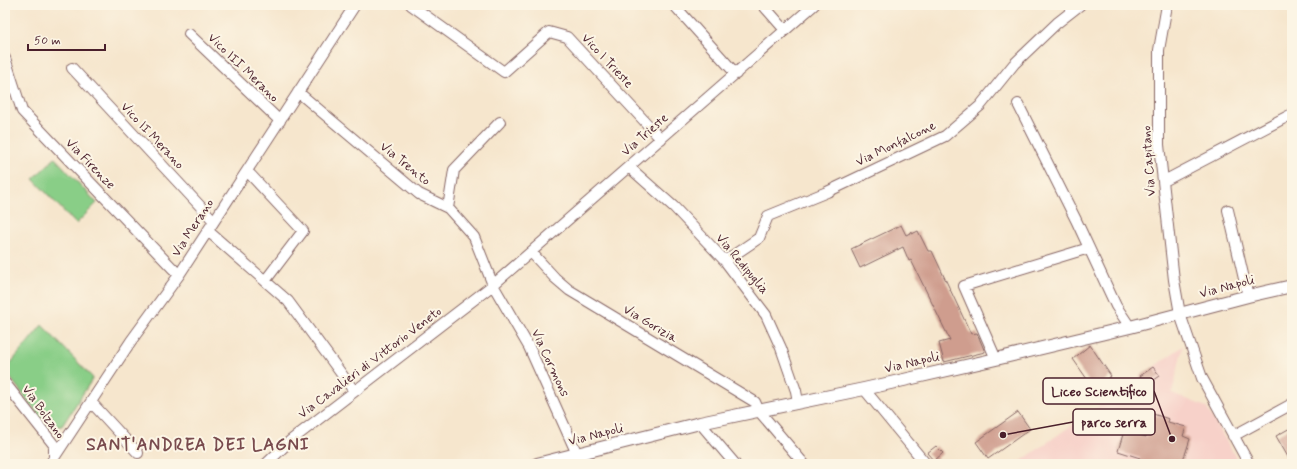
<svg xmlns="http://www.w3.org/2000/svg" width="1297" height="469" viewBox="0 0 1297 469" font-family="Mynerve,sans-serif">
  <style>
    .built { fill: #f7d1c9 }
    .green { fill: #89ce87; stroke: #6a7659 }
    .building { fill: #cf9d8e }
    .lines { fill: none; stroke-linecap: round; stroke-linejoin: round }
    .minor-casing { stroke: #866564; stroke-width: 12 }
    .tertiary-casing { stroke: #866564; stroke-width: 14 }
    .minor { stroke: #fff; stroke-width: 10 }
    .tertiary { stroke: #fff; stroke-width: 12 }
    .labels { text-anchor: middle; dominant-baseline: central; stroke-width: 4; stroke-linejoin: round; paint-order: stroke }
    .street-label { font-size: 13px; fill: #4a1f2b; stroke: #fcf5e5 }
    .district-label { font-size: 17px; font-weight: bold; letter-spacing: 1px; fill: #794b4e; stroke: #fcf5e5 }
    .leader { fill: none; stroke: #4a1f2b; stroke-width: 1.5 }
    .callout-dot { fill: #4a1f2b; stroke: #fcf5e5; stroke-width: 1.5 }
    .callout { fill: #fcf5e5; stroke: #4a1f2b; stroke-width: 1.5 }
    .callout-label { font-size: 14px; text-anchor: middle; font-weight: bold; fill: #4a1f2b }
  </style>
  <rect width="100%" height="100%" fill="#fcf5e5"/>
  <filter id="ink" filterUnits="userSpaceOnUse"><feTurbulence type="fractalNoise" baseFrequency=".025" numOctaves="2"/><feDisplacementMap in="SourceGraphic" scale="8" xChannelSelector="R" yChannelSelector="G"/><feConvolveMatrix kernelMatrix="1 2 1 2 8 2 1 2 1" color-interpolation-filters="sRGB"/></filter>
  <filter id="wash" filterUnits="userSpaceOnUse"><feTurbulence type="fractalNoise" baseFrequency=".012" numOctaves="4" result="noise"/><feDisplacementMap in="SourceGraphic" scale="16" xChannelSelector="R" yChannelSelector="G"/><feGaussianBlur stdDeviation="0.9" result="paint"/><feColorMatrix in="noise" values="0 0 0 0 0 0 0 0 0 0 0 0 0 0 0 0 0 1.4 0 .05"/><feComposite in="paint" operator="in"/></filter>
  <g filter="url(#wash)">
    <rect width="100%" height="100%" fill="#f6e6cd"/>
    <path class="built" d="M1183 346 1172 393 1206 407 1240 464H1017Z"/>
    <path class="green" d="M55 158 97 203 76 224 33 179Z
      M42 325 93 378 62 426 48 427 5 371V370Z"/>
    <g id="blocks">
      <path class="building" d="M901 225 906 235 912 232V234L918 231 928 251H932L971 334 977 333 985 352 944 362 939 343 950 340 911 260 909 261 903 247 860 268 851 249Z
        M1090 345 1111 376 1094 389 1073 359Z
        M1153 367 1160 376 1147 385 1140 376Z
        M1018 412 1030 429 988 459 976 442Z
        M1153 414 1169 419 1168 422 1186 427 1183 436 1190 439 1182 464H1138L1140 458 1118 451 1124 431 1146 437Z
        M1292 427V464L1276 436Z
        M936 446 943 453 934 461 927 453Z"/>
    </g>
  </g>
  <g filter="url(#ink)">
    <use href="#blocks" fill-opacity="0" stroke="#866564" stroke-width="1"/>
    <g class="lines">
      <g class="minor-casing">
        <path id="minor" d="M411 5 504 72 549 32 567 37 661 139
          M674 5 736 74
          M763 5 785 30
          M1167 5 1159 50V145L1174 280 1180 314 1202 378 1249 464
          M189 34 280 121
          M5 58 22 111 179 275
          M72 68 214 221
          M298 92 419 194 448 208 474 237 493 285 529 347 577 454 580 464
          M1018 104 1076 220 1116 306 1130 327
          M629 167 674 207 725 261 766 315 781 348 796 391 798 402
          M247 171 303 231 265 281
          M1164 181 1292 114
          M448 208 454 170 500 122
          M1228 210 1248 296
          M208 231 288 301 354 391
          M531 252 555 278 569 290 755 402 759 411 804 464
          M725 261 759 238 768 216 827 192 945 136 980 106 1014 64 1057 23 1080 5
          M996 359 964 286 1089 248
          M5 383 54 445V458
          M864 389 926 464
          M91 402 138 453
          M700 423 735 464
          M1233 436 1292 404
          M50 464 131 341 179 275 355 5
          M266 464 290 441 493 285 814 5"/>
      </g>
      <g class="tertiary-casing">
        <path id="tertiary" d="M537 464 700 423 864 389 996 359 1130 327 1248 296 1292 286"/>
      </g>
      <use href="#minor" class="minor"/>
      <use href="#tertiary" class="tertiary"/>
    </g>
  </g>
  <g class="labels">
    <g class="street-label">
      <text transform="translate(607 61) rotate(47)">Vico I Trieste</text>
      <text transform="translate(243 68) rotate(44)">Vico III Merano</text>
      <text transform="translate(645 135) rotate(-41)">Via Trieste</text>
      <text transform="translate(152 136) rotate(47)">Vico II Merano</text>
      <text transform="translate(896 144) rotate(-26)">Via Monfalcone</text>
      <text transform="translate(1149 161) rotate(-94)">Via Capitano</text>
      <text transform="translate(90 164) rotate(46)">Via Firenze</text>
      <text transform="translate(405 164) rotate(39)">Via Trento</text>
      <text transform="translate(193 228) rotate(-57)">Via Merano</text>
      <text transform="translate(742 264) rotate(50)">Via Redipuglia</text>
      <text transform="translate(1227 287) rotate(-15)">Via Napoli</text>
      <text transform="translate(650 324) rotate(31)">Via Gorizia</text>
      <text transform="translate(370 363) rotate(-37)">Via Cavalieri di Vittorio Veneto</text>
      <text transform="translate(550 363) rotate(65)">Via Cormons</text>
      <text transform="translate(912 363) rotate(-13)">Via Napoli</text>
      <text transform="translate(43 412) rotate(54)">Via Bolzano</text>
      <text transform="translate(596 435) rotate(-14)">Via Napoli</text>
    </g>
    <g class="district-label">
      <text x="198" y="445">SANT'ANDREA DEI LAGNI</text>
    </g>
  </g>
  <path class="leader" d="M1172 439L1154 391M1003 435L1073 422"/>
  <g class="callout-dot">
    <circle cx="1172" cy="439" r="4"/>
    <circle cx="1003" cy="435" r="4"/>
  </g>
  <g class="callout">
    <rect x="1043" y="378" width="111" height="26" rx="4"/>
    <rect x="1073" y="409" width="82" height="26" rx="4"/>
  </g>
  <g class="callout-label">
    <text x="1099" y="396">Liceo Scientifico</text>
    <text x="1114" y="427">parco serra</text>
  </g>
  <rect width="1297" height="469" fill="none" stroke="#fcf5e5" stroke-width="20"/>
  <path d="M28 44v6h77v-6" fill="none" stroke="#4a1f2b" stroke-width="2"/>
  <text x="34" y="44" font-size="12" fill="#4a1f2b" stroke="#fcf5e5" stroke-width="3" paint-order="stroke">50 m</text>
</svg>
